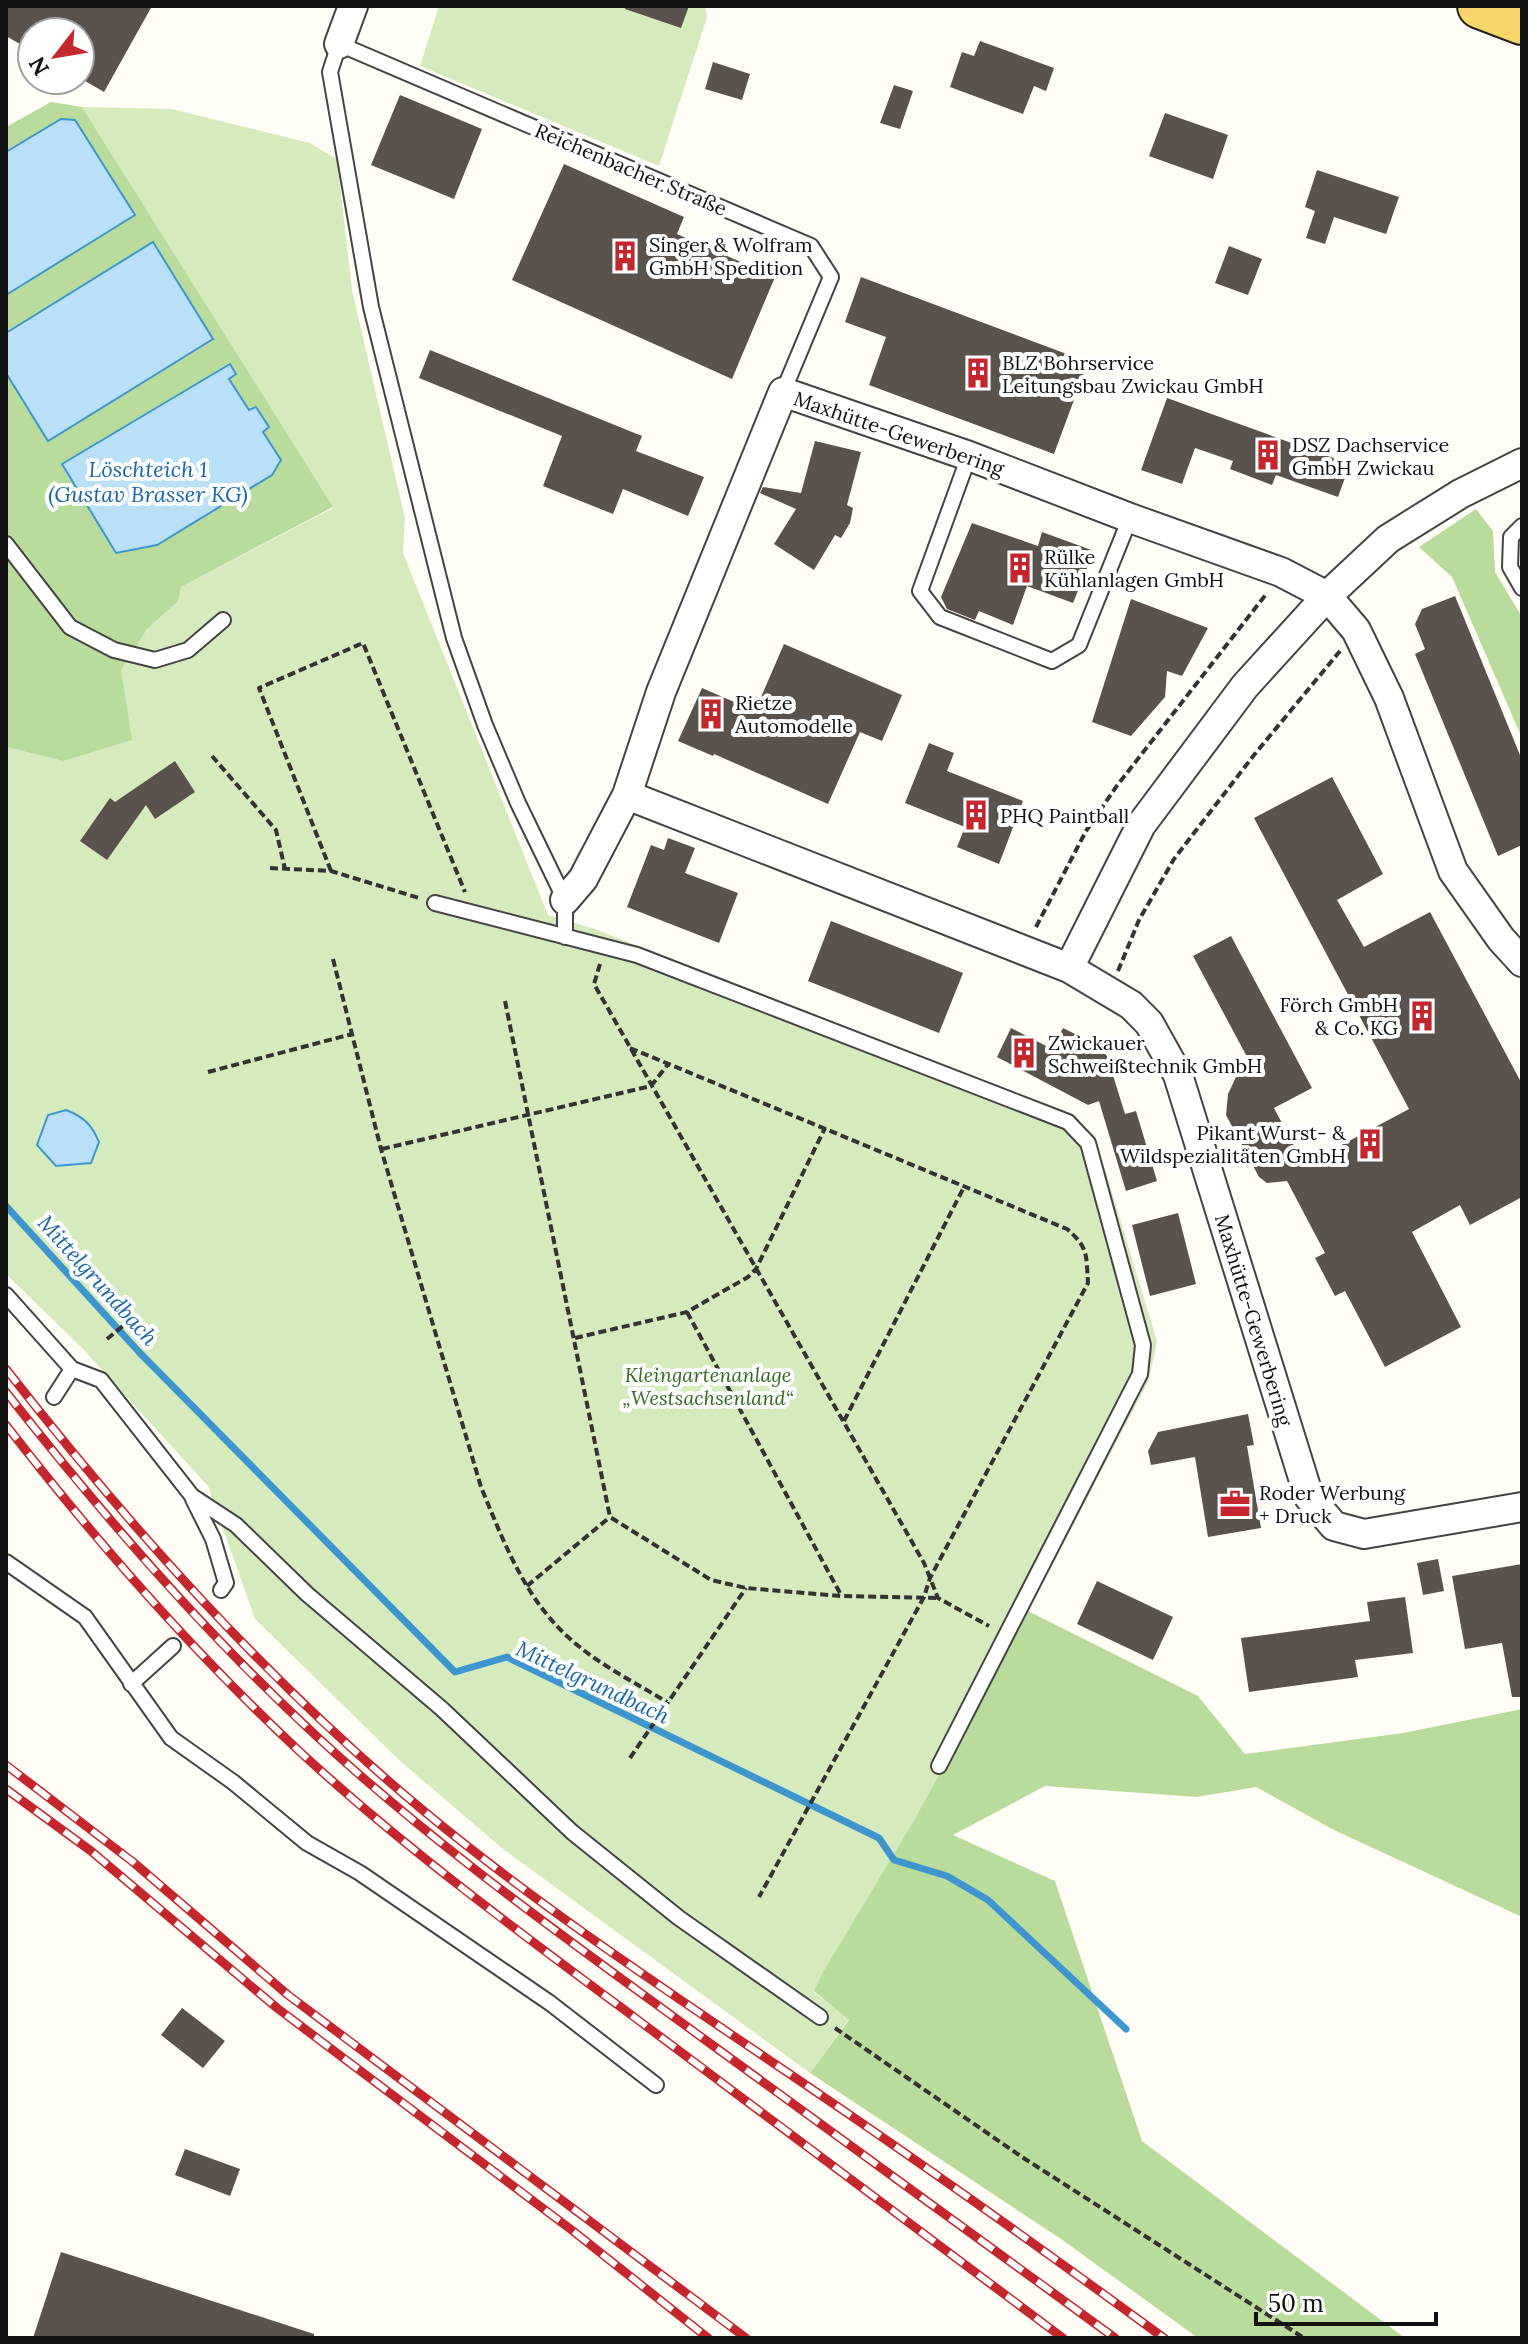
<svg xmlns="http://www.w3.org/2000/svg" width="1528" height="2344" viewBox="0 0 1528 2344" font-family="Lora,serif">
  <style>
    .green { fill: #d5ebbd }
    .forest { fill: #b9dc9c; fill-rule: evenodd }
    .water { fill: #b9e0f7; stroke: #3f96cf; stroke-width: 2 }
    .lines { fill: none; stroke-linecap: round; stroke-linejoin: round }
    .stream { stroke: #3f96cf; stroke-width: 7 }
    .building { fill: #5a524d }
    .service-casing { stroke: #444; stroke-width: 18 }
    .minor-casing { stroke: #444; stroke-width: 32 }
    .primary-casing { stroke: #222; stroke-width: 48 }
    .path { stroke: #333; stroke-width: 4; stroke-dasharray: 8 4; stroke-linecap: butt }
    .service { stroke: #fff; stroke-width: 14 }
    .minor { stroke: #fff; stroke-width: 28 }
    .primary { stroke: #f9d66b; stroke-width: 44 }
    .rail-casing { stroke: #c4262e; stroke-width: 9 }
    .rail { stroke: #fff; stroke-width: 6; stroke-dasharray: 18; stroke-linecap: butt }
    .labels { text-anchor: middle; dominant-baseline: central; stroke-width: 8; stroke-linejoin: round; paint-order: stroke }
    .street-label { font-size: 20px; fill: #111; stroke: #fff }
    .poi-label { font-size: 20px; fill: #111; stroke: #fff; text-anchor: start }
    .park-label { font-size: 20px; font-style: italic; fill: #2f6b1f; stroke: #fff }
    .water-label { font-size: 22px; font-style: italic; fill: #1768a6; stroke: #fff }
  </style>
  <rect width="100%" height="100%" fill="#fffdf5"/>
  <path class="green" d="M439 6H705L707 17 659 166 420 66Z
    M82 107 172 109 310 143 337 159 352 290 405 518 403 553 548 915 592 928 1075 1115 1097 1143 1157 1341 1149 1380 943 1774 814 1992 849 2019 810 2073 503 1849 400 1761 255 1619 208 1486 82 1348 6 1274V747L63 761 147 628 177 601 181 587 333 508Z"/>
  <path class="forest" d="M51 102 82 107 333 507 181 587 178 601 147 629 121 670 132 740 63 761 6 747V373L48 441 153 243 6 333V295L135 215 61 119 6 151V127ZM229 379 250 410 269 428 263 431 62 464Z
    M1476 509 1493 531 1495 572 1522 617V738L1452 577 1419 547Z
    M1028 1611 1198 1696 1245 1754 1403 1733 1522 1709V1917L1334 1830 1256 1787 1197 1797 1045 1786 953 1835 1055 1881 1142 2141 1405 2338H1198L1061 2239 810 2073 849 2020 814 1991 823 1972 915 1819Z"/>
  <path class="water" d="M61 119 75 120 135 215 6 295V152Z
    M153 242 213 339 48 441 6 373V333Z
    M230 364 236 374 229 379 249 410 256 407 269 427 263 432 281 460 272 475 157 545 116 553 62 464Z
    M66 1110C84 1117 92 1125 99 1142L91 1163 56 1166 37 1145 48 1115Z"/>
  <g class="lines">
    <path class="stream" d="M6 1206 139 1352 455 1672 507 1657 879 1838 894 1860 947 1876 988 1900 1126 2029"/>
  </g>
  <path class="building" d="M6 6H152L104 92 80 78V32H32V51L6 36Z
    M626 6H689L681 28 625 9Z
    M980 41 1054 68 1046 91 1034 86 1023 114 950 87 962 52 974 56Z
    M713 62 750 74 742 100 705 89Z
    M894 85 913 91 900 129 880 123Z
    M400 95 482 129 454 199 371 165Z
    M1165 113 1228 135 1213 179 1149 156Z
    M564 164 684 217 677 234 775 277 732 379 512 280Z
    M1317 170 1399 197 1386 234 1334 217 1325 244 1306 238 1315 211 1305 207Z
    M1229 246 1262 259 1248 295 1215 283Z
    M861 277 1088 362 1054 454 869 385 886 337 845 322Z
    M430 350 642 436 636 451 704 477 688 516 623 489 613 514 543 486 562 436 419 378Z
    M1167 398 1350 464 1338 497 1276 475 1272 485 1230 469 1233 461 1195 448 1182 484 1141 470Z
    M815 441 861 452 847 505 853 508 850 523 841 538 835 535 814 570 774 544 796 509 760 493 763 487 801 493Z
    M972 523 1038 546 1042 532 1094 551 1073 603 1027 586 1013 625 979 611 975 620 947 609 941 597Z
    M1455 596 1522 760V845L1498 856 1415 654 1425 649 1415 624 1422 609Z
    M1131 599 1208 628 1182 676 1167 671 1165 697 1131 736 1092 722Z
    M784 644 902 695 882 741 860 732 828 804 714 754 713 756 678 741 702 688 755 711Z
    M929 743 954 753 947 771 1023 801 999 864 957 847 965 827 905 803Z
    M175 761 195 792 155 819 146 805 107 860 80 841 110 798 115 802Z
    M1332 777 1383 874 1337 900 1364 947 1430 912 1522 1084V1197L1470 1225 1460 1205 1412 1232 1461 1327 1385 1367 1345 1291 1335 1296 1315 1258 1325 1253 1287 1181 1267 1183 1259 1177 1226 1115 1228 1094 1236 1077 1253 1068 1193 956 1231 936 1312 1088 1274 1108 1304 1165 1409 1109 1254 818Z
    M668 838 695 848 685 873 738 893 719 943 627 907 651 845 664 850Z
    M831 921 963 973 939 1033 808 981Z
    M1011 1028 1052 1049 1063 1028 1097 1045 1107 1056 1125 1114 1136 1111 1157 1181 1126 1191 1099 1101 1088 1105 997 1057Z
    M1178 1213 1196 1284 1150 1296 1132 1225Z
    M1248 1414 1254 1445 1247 1446 1261 1528 1208 1537 1195 1457 1151 1465 1148 1451 1158 1432Z
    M1438 1559 1444 1591 1423 1595 1417 1563Z
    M1522 1564V1697H1512L1502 1643 1465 1649 1452 1576Z
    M1097 1581 1173 1617 1153 1660 1077 1624Z
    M1405 1597 1413 1653 1355 1660 1358 1677 1249 1692 1241 1638 1370 1621 1367 1602Z
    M182 2008 225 2041 203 2068 161 2035Z
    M185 2149 240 2169 230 2196 175 2175Z
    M61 2252 314 2334V2338H33Z"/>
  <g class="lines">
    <g class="service-casing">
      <path id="service" d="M969 456 920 591 940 617 1052 661 1079 645 1130 518
        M1522 526 1511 537 1510 567 1522 588
        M6 544 70 627 114 650 155 660 188 650 223 620
        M435 903 637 955 1068 1122 1088 1143 1143 1345 1140 1374 939 1766
        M565 937V900L518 803 485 725 454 638 371 307 330 72 339 44 811 246 831 277 783 392
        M6 1295 72 1369 101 1380 192 1496 236 1525 307 1594 442 1709 572 1832 679 1918 820 2017
        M54 1397 72 1369
        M193 1499 213 1539 226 1583 221 1590
        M6 1562 85 1617 171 1738 233 1782 307 1843 360 1873 550 2003 656 2085
        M131 1684 173 1646"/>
    </g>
    <g class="minor-casing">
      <path id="minor" d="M339 44 353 6
        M627 795 661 692 783 392 969 456 1130 518 1281 572 1327 596 1356 630 1389 698 1453 871 1501 939 1522 962
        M565 900 583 879 627 795 1069 968 1131 1005 1149 1023 1178 1075 1309 1497 1334 1526 1364 1534 1522 1507
        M1069 968 1141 825 1245 686 1327 596 1388 539 1460 494 1522 463"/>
    </g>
    <g class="primary-casing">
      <path id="primary" d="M1480 6 1522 22"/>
    </g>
    <path class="path" d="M212 756 276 830 285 869
      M270 868 331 871 419 898
      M331 871 259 688 363 643 465 892
      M1036 927 1086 831 1116 787 1267 593
      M333 959 381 1149 481 1487C503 1540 524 1597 568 1637 596 1663 634 1682 667 1702
      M600 964 594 984 924 1563 938 1598 989 1626
      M1118 971 1139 920 1174 859 1254 755 1340 651
      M505 1001 610 1517 711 1580 746 1588 841 1596 938 1598
      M630 1048 1067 1229C1089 1248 1086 1255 1088 1283L930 1578 924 1597 759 1897
      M208 1072 352 1034
      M382 1149 651 1086 669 1063
      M687 1312 841 1595
      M575 1338 687 1312 748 1277 756 1269 825 1128
      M107 1339 134 1317
      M844 1421 965 1185
      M527 1586 610 1517
      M630 1758 746 1588
      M835 2028 1022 2157 1304 2338"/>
    <use href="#service" class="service"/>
    <use href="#minor" class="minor"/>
    <use href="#primary" class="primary"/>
    <g class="rail-casing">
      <path id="rail" d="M6 1369C132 1530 267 1681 425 1812 552 1917 692 2007 828 2100 941 2177 1053 2257 1164 2338
        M6 1392C100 1512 199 1627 311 1731 433 1845 570 1941 704 2039 841 2139 978 2238 1115 2338
        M6 1425C95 1540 191 1650 298 1750 403 1847 519 1932 634 2017 777 2124 920 2231 1063 2338
        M6 1765 133 1862 288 1995 746 2338
        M6 1789 91 1851 277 2008 573 2231 708 2338"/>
    </g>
    <use href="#rail" class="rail"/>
  </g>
  <defs>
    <g id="building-bare" transform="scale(2.4)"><path d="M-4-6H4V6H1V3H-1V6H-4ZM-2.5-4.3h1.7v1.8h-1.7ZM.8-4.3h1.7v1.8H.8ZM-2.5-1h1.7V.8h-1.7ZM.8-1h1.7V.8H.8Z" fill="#c4262e" stroke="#fff" stroke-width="2.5" paint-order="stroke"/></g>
    <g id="office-bare" transform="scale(2.4)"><path d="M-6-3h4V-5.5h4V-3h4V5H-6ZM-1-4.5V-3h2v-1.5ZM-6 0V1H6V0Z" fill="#c4262e" stroke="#fff" stroke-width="2.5" paint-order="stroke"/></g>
  </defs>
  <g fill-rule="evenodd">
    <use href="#building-bare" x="625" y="256"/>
    <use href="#building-bare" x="978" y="373"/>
    <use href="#building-bare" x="1268" y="455"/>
    <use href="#building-bare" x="1020" y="568"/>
    <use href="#building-bare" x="711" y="714"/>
    <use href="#building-bare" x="976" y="815"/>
    <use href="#building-bare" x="1422" y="1016"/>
    <use href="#building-bare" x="1024" y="1053"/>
    <use href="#building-bare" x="1370" y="1144"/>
    <use href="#office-bare" x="1235" y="1504"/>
  </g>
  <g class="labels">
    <g class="street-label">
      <text transform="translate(631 169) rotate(23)">Reichenbacher Straße</text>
      <text transform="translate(899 433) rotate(19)">Maxhütte-Gewerbering</text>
      <text transform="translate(1254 1320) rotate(73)">Maxhütte-Gewerbering</text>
    </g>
    <g class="poi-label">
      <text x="649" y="244">Singer &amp; Wolfram<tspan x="649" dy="23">GmbH Spedition</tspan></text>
      <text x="1002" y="362">BLZ Bohrservice<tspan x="1002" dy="23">Leitungsbau Zwickau GmbH</tspan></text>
      <text x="1292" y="444">DSZ Dachservice<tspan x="1292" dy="23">GmbH Zwickau</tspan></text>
      <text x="1044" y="556">Rülke<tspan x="1044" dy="23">Kühlanlagen GmbH</tspan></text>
      <text x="735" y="702">Rietze<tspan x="735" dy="23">Automodelle</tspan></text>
      <text x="1000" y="815">PHQ Paintball</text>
      <text x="1398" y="1004" text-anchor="end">Förch GmbH<tspan x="1398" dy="23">&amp; Co. KG</tspan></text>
      <text x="1048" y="1042">Zwickauer<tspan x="1048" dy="23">Schweißtechnik GmbH</tspan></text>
      <text x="1346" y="1132" text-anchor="end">Pikant Wurst- &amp;<tspan x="1346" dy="23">Wildspezialitäten GmbH</tspan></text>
      <text x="1259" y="1492">Roder Werbung<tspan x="1259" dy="23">+ Druck</tspan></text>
    </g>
    <g class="park-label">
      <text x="708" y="1374">Kleingartenanlage<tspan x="708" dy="23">„Westsachsenland“</tspan></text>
    </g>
    <g class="water-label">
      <text x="148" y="469">Löschteich 1<tspan x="148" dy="25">(Gustav Brasser KG)</tspan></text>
      <text transform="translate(98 1280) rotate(48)">Mittelgrundbach</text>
      <text transform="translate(593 1682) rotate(25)">Mittelgrundbach</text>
    </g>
  </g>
  <rect width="1528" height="2344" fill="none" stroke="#111111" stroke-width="16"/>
  <g transform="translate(56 56) rotate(239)"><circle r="38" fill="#ffffff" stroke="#a0a0a0" stroke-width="2"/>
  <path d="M0-6L14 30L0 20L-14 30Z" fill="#c4262e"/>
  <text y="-12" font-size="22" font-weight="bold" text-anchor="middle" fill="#111111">N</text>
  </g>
  <path d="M1256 2312v12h180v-12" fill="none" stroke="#111111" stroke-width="4"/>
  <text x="1268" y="2312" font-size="24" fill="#111111" stroke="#ffffff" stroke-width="6" paint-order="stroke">50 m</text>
</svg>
